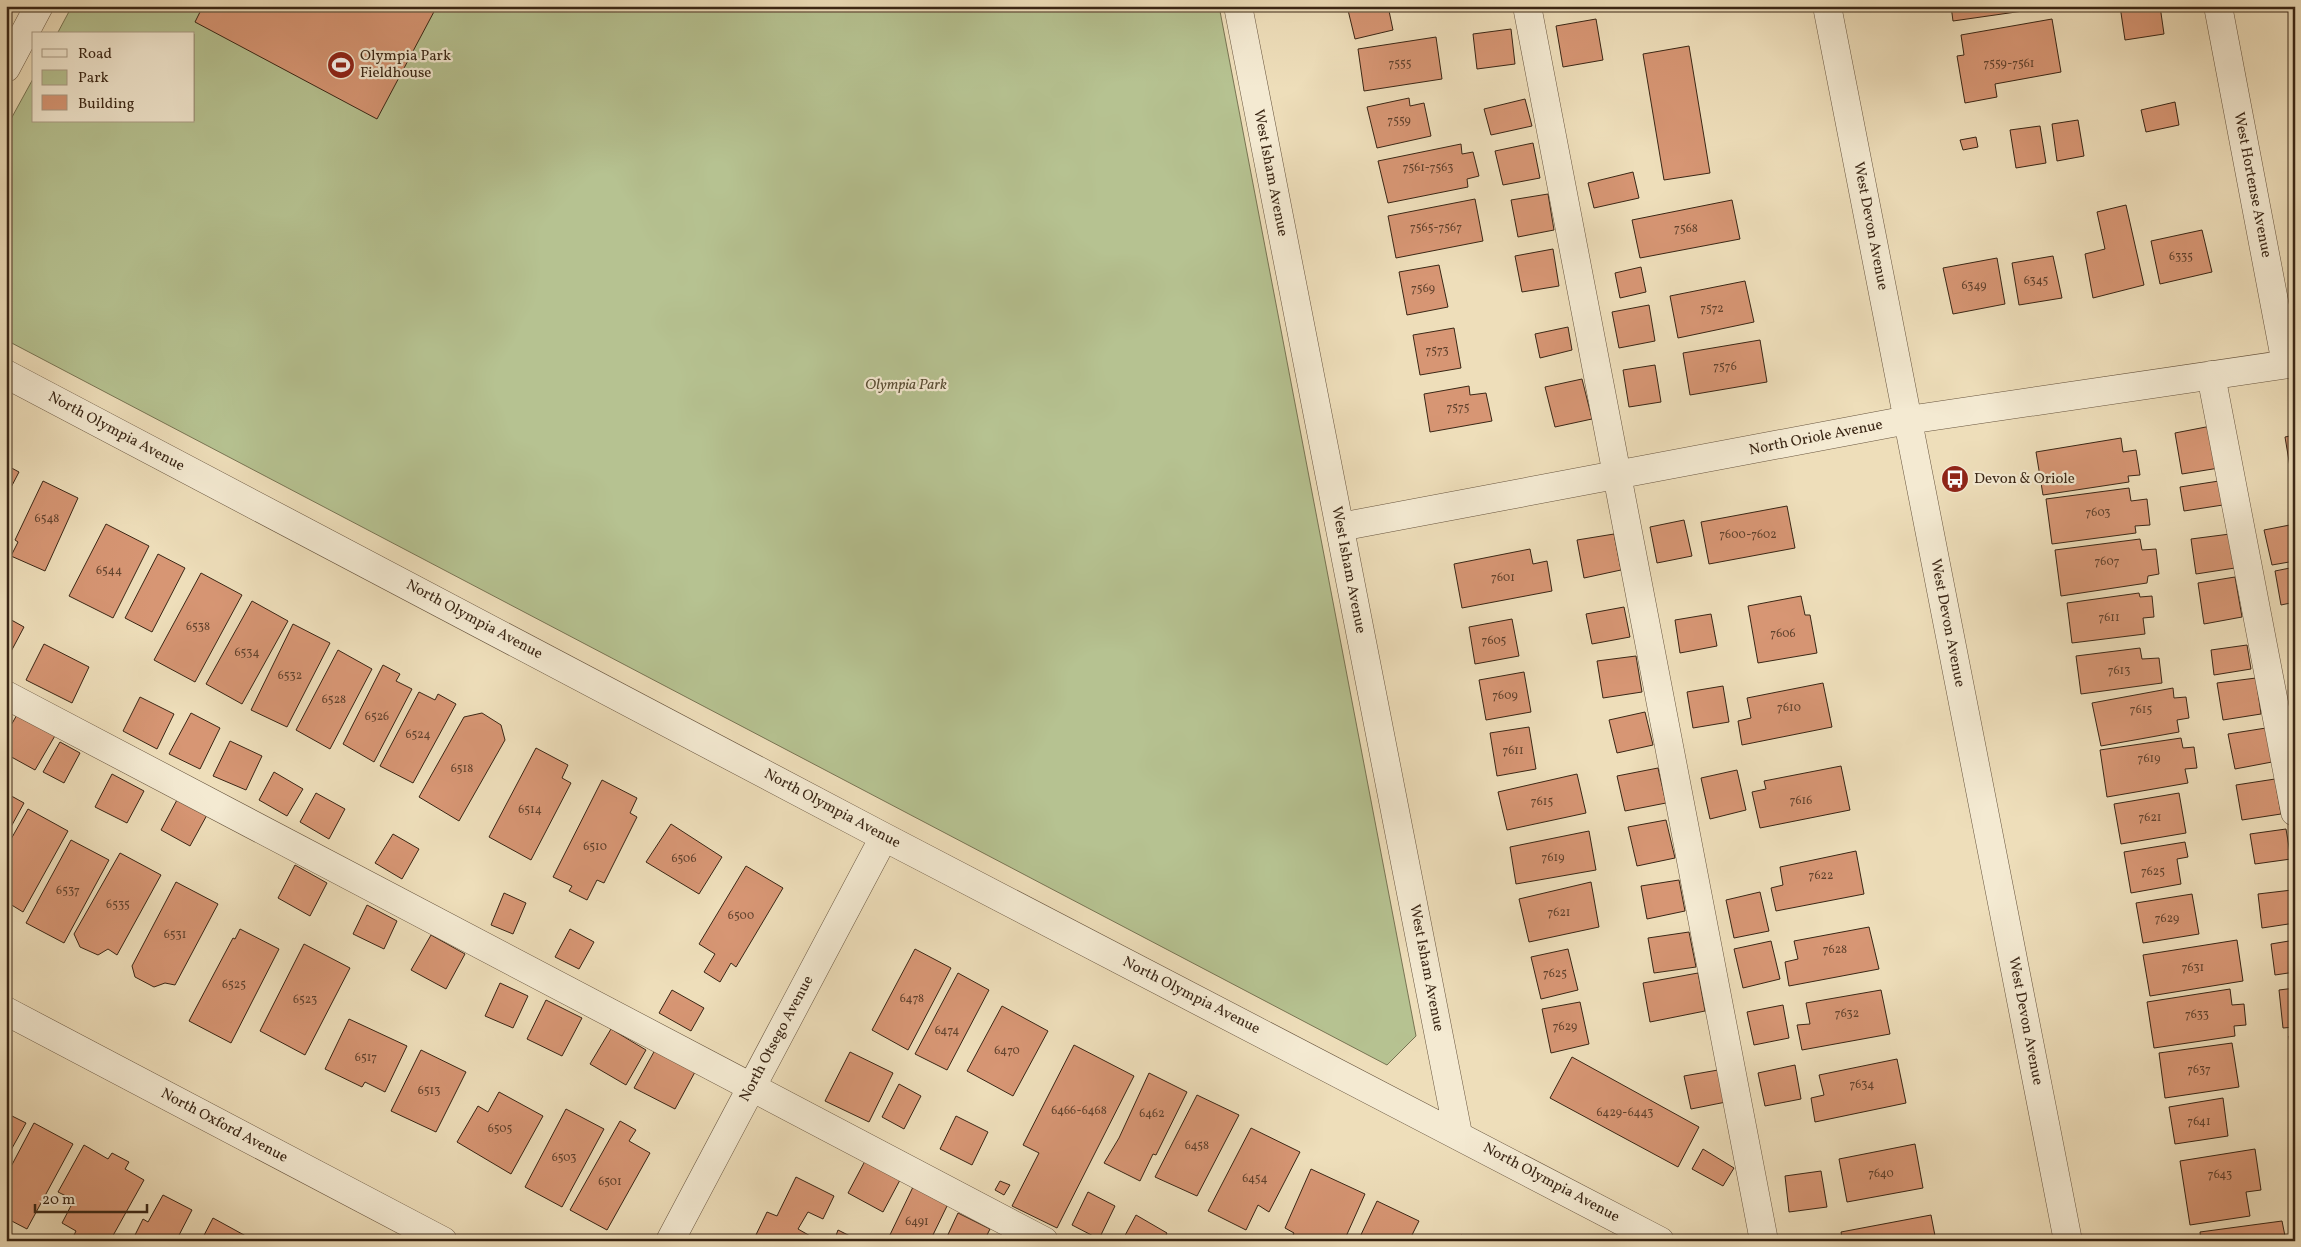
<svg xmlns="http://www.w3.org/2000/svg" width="2301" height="1247" viewBox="0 0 2301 1247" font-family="Vollkorn,serif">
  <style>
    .green { fill: #b6c291; stroke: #787453 }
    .building { fill: #d79674; stroke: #3a2615 }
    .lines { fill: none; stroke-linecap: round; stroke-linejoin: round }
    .minor-casing { stroke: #67543e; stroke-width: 29 }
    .minor { stroke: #f4ead2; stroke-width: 28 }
    .labels { text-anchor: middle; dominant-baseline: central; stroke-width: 4.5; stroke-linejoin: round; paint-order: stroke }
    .number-label { font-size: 12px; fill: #61422d }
    .poi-label { font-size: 15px; fill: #3a2615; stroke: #f4ead2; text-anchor: start }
    .street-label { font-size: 15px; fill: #3a2615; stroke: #f4ead2 }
    .park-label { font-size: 15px; font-style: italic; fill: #594d34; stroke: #f4ead2 }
  </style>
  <rect width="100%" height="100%" fill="#eedeba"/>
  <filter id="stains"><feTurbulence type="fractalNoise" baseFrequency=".004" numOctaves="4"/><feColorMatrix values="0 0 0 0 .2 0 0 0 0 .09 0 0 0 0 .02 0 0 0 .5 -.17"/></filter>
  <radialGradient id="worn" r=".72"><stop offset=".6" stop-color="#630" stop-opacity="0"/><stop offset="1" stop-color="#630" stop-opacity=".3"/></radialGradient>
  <path class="green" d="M72 6H1219L1416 1036 1387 1065 6 340V128L34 77V121H194V34H57Z"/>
  <path class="building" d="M203 6H437L377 119 195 22Z
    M1347 6H1388L1393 30 1355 39Z
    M1951 6H2029L2030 10 1953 21Z
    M2120 6H2160L2164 34 2125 40Z
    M1596 19 1603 60 1563 67 1556 26Z
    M2052 19 2061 72 1995 84 1997 97 1965 103 1957 56 1964 55 1961 35Z
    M1511 29 1515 64 1477 69 1473 34Z
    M1436 37 1442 79 1364 91 1358 49Z
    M1689 46 1710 173 1664 180 1643 54Z
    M1409 98 1410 106 1424 103 1431 136 1377 148 1367 107Z
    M1525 99 1532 126 1491 135 1484 109Z
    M2175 102 2179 125 2146 132 2141 110Z
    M2078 120 2084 156 2057 161 2052 124Z
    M2040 126 2046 163 2016 168 2010 130Z
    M1976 137 1978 147 1963 150 1960 140Z
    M1533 143 1540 178 1503 185 1495 151Z
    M1461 144 1462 154 1473 152 1479 176 1467 179 1468 187 1388 203 1378 161Z
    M1633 172 1639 198 1594 208 1588 183Z
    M1548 194 1554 230 1518 237 1511 200Z
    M1475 199 1483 241 1396 258 1388 216Z
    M1732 200 1740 239 1640 258 1632 220Z
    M2126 205 2144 285 2093 298 2085 254 2105 249 2097 212Z
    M2202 230 2212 272 2160 284 2151 241Z
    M1553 249 1559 286 1522 292 1515 256Z
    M2053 256 2062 298 2019 305 2012 263Z
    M1997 258 2005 304 1953 314 1943 268Z
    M1439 265 1448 307 1407 315 1399 272Z
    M1641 267 1646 292 1620 298 1615 273Z
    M1745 281 1754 322 1678 338 1670 296Z
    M1649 305 1655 341 1619 348 1612 312Z
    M1568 327 1572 350 1540 358 1535 334Z
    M1454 328 1461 368 1420 375 1413 335Z
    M1760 340 1767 382 1690 395 1683 353Z
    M1655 365 1661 402 1629 407 1623 370Z
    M1582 379 1592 419 1555 427 1545 387Z
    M1469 386 1470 395 1486 393 1492 421 1430 432 1424 394Z
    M2211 426 2219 468 2182 474 2175 433Z
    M2295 435V491H2294L2285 437Z
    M2121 438 2123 452 2136 450 2140 475 2128 476 2129 482 2043 495 2036 452Z
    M6 465 19 472 6 497Z
    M43 481 78 498 45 571 11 556 18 542 15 540Z
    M2219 481 2223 505 2184 511 2180 487Z
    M2129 488 2131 501 2147 499 2150 525 2135 526 2136 533 2052 544 2046 499Z
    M1787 506 1795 548 1709 564 1701 522Z
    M1684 520 1692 556 1657 563 1650 527Z
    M106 524 149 546 113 618 69 596Z
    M2295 524V561L2272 565 2264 530Z
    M1614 534 1621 570 1584 578 1577 540Z
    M2230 534 2235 568 2196 574 2191 539Z
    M2140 539 2142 550 2156 549 2159 574 2148 576 2147 583 2061 596 2055 550Z
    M1530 549 1533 564 1547 561 1552 591 1462 608 1454 564Z
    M158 554 185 568 152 632 125 618Z
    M2295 567V602L2281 605 2275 571Z
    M201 573 242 595 195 682 154 660Z
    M2235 577 2242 617 2204 624 2198 583Z
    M2139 593 2140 597 2152 596 2154 617 2143 618 2145 634 2072 643 2067 603Z
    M1801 596 1805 615H1810L1817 653 1758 663 1748 606Z
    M252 601 288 621 242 704 206 684Z
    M1624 607 1630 637 1592 644 1586 614Z
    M1711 614 1717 646 1680 653 1675 620Z
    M6 617 24 627 6 661Z
    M1512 619 1519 656 1475 664 1469 627Z
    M293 624 330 643 287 727 251 710Z
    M44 644 89 667 72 703 26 680Z
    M2247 645 2251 669 2214 675 2211 650Z
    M2140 648 2142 659 2159 658 2162 683 2081 694 2076 656Z
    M338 650 372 669 330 749 296 730Z
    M1636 656 1642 692 1603 698 1597 661Z
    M383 665 400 674 396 681 412 689 374 762 343 744Z
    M1524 672 1531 712 1486 720 1479 680Z
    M2256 678 2261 714 2223 720 2217 683Z
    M1823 683 1832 727 1742 745 1738 721 1751 718 1747 698Z
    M1723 686 1729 722 1693 728 1687 692Z
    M2173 688 2174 698 2186 697 2189 718 2177 720 2179 732 2101 746 2092 703Z
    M419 692 435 700 438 694 456 704 413 783 380 766Z
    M140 697 174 714 157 749 123 731Z
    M1645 712 1653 745 1617 753 1609 720Z
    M18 713 56 734 35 770 6 754V734Z
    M191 713 220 728 200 769 169 754Z
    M482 713 501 725 505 740 459 821 419 797 464 717Z
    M1529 727 1536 769 1497 776 1490 733Z
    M2266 728 2272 762 2235 769 2228 734Z
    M2181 738 2183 748 2194 747 2197 768 2185 769 2188 783 2107 797 2100 750Z
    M230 741 262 756 246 790 213 776Z
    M60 742 80 753 64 783 43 772Z
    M536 748 568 765 562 778 571 783 531 860 489 837Z
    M1841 766 1850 810 1760 828 1752 792 1766 789 1764 781Z
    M1658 768 1666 803 1625 811 1617 776Z
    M1737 770 1746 810 1710 819 1701 778Z
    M274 772 303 789 287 816 259 800Z
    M112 774 144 791 127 823 95 807Z
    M1577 774 1586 813 1507 830 1498 792Z
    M2275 779 2281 814 2242 820 2236 785Z
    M602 780 637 798 630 813 637 817 604 883 597 880 587 900 569 891 572 886 553 877Z
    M6 793 24 803 6 836Z
    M316 793 345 809 329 839 300 822Z
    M2179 793 2186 833 2121 844 2114 804Z
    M178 798 207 815 190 846 161 830Z
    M28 809 68 831 23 912 10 904 7 910 6 848Z
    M1666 820 1675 858 1637 866 1628 827Z
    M671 824 722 857 699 894 646 862Z
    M2286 829 2291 859 2255 864 2250 834Z
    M1589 831 1596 870 1516 884 1510 847Z
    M393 834 419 849 402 879 375 863Z
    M71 840 109 860 64 943 26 923Z
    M2185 842 2188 857 2177 859 2181 884 2131 893 2124 852Z
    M1856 851 1864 894 1776 911 1771 888 1783 885 1780 867Z
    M120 853 161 875 117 955 108 949 98 955 80 947 74 934Z
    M295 865 327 883 310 916 278 898Z
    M746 866 783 888 736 967 731 963 720 982 704 972 715 954 699 944Z
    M1679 880 1685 911 1647 919 1641 886Z
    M176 882 218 904 175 985 165 983 154 987 135 977 132 966Z
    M1591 882 1599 927 1529 942 1519 899Z
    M2292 890 2295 923 2262 928 2258 894Z
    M1760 892 1769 931 1734 938 1726 900Z
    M504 893 526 903 513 934 491 925Z
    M2192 894 2199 934 2143 943 2136 903Z
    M367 905 397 921 384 949 353 934Z
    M1869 927 1879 969 1789 986 1785 962 1798 959 1794 941Z
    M240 929 279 949 231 1043 189 1021 233 938 235 939Z
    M570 929 594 942 579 969 555 957Z
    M1689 932 1696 967 1654 973 1648 938Z
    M431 935 465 954 446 989 411 970Z
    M2237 940 2243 981 2150 996 2143 955Z
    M2295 940V972L2275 975 2271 944Z
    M1771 941 1780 979 1743 988 1734 949Z
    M304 944 350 968 305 1055 260 1031Z
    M915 949 951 968 908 1050 872 1030Z
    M1568 949 1578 990 1541 999 1531 957Z
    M958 973 989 990 947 1070 915 1054Z
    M1698 973 1705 1011 1650 1022 1643 983Z
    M500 983 528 996 513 1028 485 1016Z
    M2295 988V1027L2283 1028 2279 990Z
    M2230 989 2232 1005 2244 1004 2246 1025 2234 1026 2235 1036 2154 1048 2147 1002Z
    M672 990 704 1008 691 1031 659 1013Z
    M1881 990 1890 1034 1802 1050 1797 1025 1810 1024 1806 1003Z
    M546 1000 582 1018 562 1056 527 1039Z
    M1580 1002 1589 1044 1551 1053 1542 1009Z
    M1783 1005 1789 1038 1754 1045 1747 1012Z
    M1002 1006 1048 1031 1013 1096 967 1071Z
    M349 1019 407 1046 385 1092 365 1082 362 1087 325 1069Z
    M611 1029 646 1050 626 1085 590 1064Z
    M2289 1036H2295V1062L2292 1063Z
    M2232 1043 2239 1087 2165 1098 2159 1053Z
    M1074 1045 1134 1076 1057 1228 1012 1206 1039 1153 1023 1145Z
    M421 1050 466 1072 436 1132 391 1111Z
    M655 1050 695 1072 675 1109 634 1088Z
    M850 1052 893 1073 869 1122 825 1101Z
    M1572 1057 1699 1127 1678 1167 1550 1098Z
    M1897 1059 1906 1103 1815 1122 1811 1098 1824 1095 1819 1075Z
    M1795 1065 1801 1099 1765 1106 1758 1073Z
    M1718 1070 1726 1102 1691 1109 1684 1076Z
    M1149 1073 1187 1092 1156 1155 1153 1154 1140 1181 1104 1163 1119 1138Z
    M899 1084 921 1096 904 1129 882 1117Z
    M499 1092 543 1116 511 1174 457 1142 478 1106 488 1112Z
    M1197 1095 1239 1115 1197 1196 1155 1177Z
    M2223 1098 2228 1136 2175 1144 2169 1107Z
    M566 1109 604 1129 562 1207 525 1187Z
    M6 1113 26 1123 6 1159Z
    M956 1116 988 1132 972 1165 940 1149Z
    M620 1121 636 1130 629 1141 650 1153 607 1230 570 1210Z
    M34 1123 73 1144 27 1229 6 1218V1176Z
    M1251 1128 1300 1152 1269 1212 1258 1205 1246 1230 1208 1211Z
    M1915 1144 1923 1188 1847 1202 1839 1159Z
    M84 1145 108 1159 112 1153 129 1162 125 1169 144 1180 110 1241H71L76 1231 62 1223 74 1200 58 1192Z
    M1703 1149 1734 1168 1723 1186 1692 1169Z
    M2255 1149 2261 1190 2246 1192 2250 1216 2190 1225 2180 1161Z
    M865 1161 900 1180 883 1212 848 1193Z
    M1311 1169 1365 1194 1344 1241H1290L1294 1233 1285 1228Z
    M1821 1171 1827 1207 1789 1212 1785 1176Z
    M796 1177 834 1196 823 1219 808 1212 798 1229 812 1237 810 1241H753L767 1212 777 1216Z
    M1000 1181 1010 1185 1004 1195 995 1190Z
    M913 1187 948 1204 930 1241H887Z
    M1088 1192 1115 1206 1099 1239 1072 1225Z
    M163 1195 192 1210 176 1241H132L143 1219 148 1222Z
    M1377 1201 1419 1221 1409 1241H1358Z
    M958 1213 990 1229 984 1241H945Z
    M1136 1215 1167 1233 1163 1241H1122Z
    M1931 1215 1936 1241H1843L1841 1232Z
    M213 1218 255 1241H201Z
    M2282 1221 2286 1241H2201L2200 1232Z
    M838 1230 860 1241H834Z
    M1461 1235 1472 1241H1458Z"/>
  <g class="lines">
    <g class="minor-casing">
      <path id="minor" d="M1238 6 1458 1134
        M1527 6 1764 1241
        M1827 6 2068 1241
        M2218 6 2286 364
        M6 68 39 6
        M6 374 884 837 1660 1241
        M2211 375 2295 812
        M1340 527 1908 420 2295 363
        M6 695 1044 1241
        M6 1011 443 1241
        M670 1241 884 837"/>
    </g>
    <use href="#minor" class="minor"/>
  </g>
  <defs>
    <g id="stadium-disc" transform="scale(1.4375)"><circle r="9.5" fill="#8f2418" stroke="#f4ead2"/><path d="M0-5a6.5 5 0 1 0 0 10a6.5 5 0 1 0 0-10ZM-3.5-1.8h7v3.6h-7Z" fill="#fff"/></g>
    <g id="bus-disc" transform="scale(1.4375)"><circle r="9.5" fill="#8f2418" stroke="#f4ead2"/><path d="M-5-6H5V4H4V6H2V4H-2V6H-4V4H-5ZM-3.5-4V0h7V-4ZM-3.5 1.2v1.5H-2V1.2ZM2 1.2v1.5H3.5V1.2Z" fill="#fff"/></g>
  </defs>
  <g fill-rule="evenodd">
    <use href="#stadium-disc" x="341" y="65"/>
    <use href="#bus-disc" x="1955" y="479"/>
  </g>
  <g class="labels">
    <g class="number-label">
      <text x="1400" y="64">7555</text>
      <text x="2009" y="64">7559-7561</text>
      <text x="1399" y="121">7559</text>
      <text x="1428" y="168">7561-7563</text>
      <text x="1436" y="228">7565-7567</text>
      <text x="1686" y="229">7568</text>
      <text x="2181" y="257">6335</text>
      <text x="2036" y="281">6345</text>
      <text x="1974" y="286">6349</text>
      <text x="1423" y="289">7569</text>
      <text x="1712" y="309">7572</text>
      <text x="1437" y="351">7573</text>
      <text x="1725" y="367">7576</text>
      <text x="1458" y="408">7575</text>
      <text x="2098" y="513">7603</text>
      <text x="47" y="519">6548</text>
      <text x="1748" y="535">7600-7602</text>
      <text x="2107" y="562">7607</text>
      <text x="109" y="571">6544</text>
      <text x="1503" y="578">7601</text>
      <text x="2109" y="618">7611</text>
      <text x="198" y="627">6538</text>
      <text x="1783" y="634">7606</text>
      <text x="1494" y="641">7605</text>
      <text x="247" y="653">6534</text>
      <text x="2119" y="671">7613</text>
      <text x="290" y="676">6532</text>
      <text x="1505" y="696">7609</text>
      <text x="334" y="700">6528</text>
      <text x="1789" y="708">7610</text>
      <text x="2141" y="710">7615</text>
      <text x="377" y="717">6526</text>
      <text x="418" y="735">6524</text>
      <text x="1513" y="751">7611</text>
      <text x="2149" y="759">7619</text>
      <text x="462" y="769">6518</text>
      <text x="1801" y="801">7616</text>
      <text x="1542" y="802">7615</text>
      <text x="530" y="810">6514</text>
      <text x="2150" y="818">7621</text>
      <text x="595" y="847">6510</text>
      <text x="1553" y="858">7619</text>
      <text x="684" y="859">6506</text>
      <text x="2153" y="872">7625</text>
      <text x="1821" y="876">7622</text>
      <text x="68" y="891">6537</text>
      <text x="118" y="905">6535</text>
      <text x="1559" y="913">7621</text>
      <text x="741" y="916">6500</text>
      <text x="2167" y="919">7629</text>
      <text x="175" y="935">6531</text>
      <text x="1835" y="950">7628</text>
      <text x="2193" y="968">7631</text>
      <text x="1555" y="974">7625</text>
      <text x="234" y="985">6525</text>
      <text x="912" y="999">6478</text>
      <text x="305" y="1000">6523</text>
      <text x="1847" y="1014">7632</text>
      <text x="2197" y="1015">7633</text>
      <text x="1565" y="1027">7629</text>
      <text x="947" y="1031">6474</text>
      <text x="1007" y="1051">6470</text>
      <text x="366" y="1058">6517</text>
      <text x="2199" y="1070">7637</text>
      <text x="1862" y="1085">7634</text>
      <text x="429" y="1091">6513</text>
      <text x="1079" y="1111">6466-6468</text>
      <text x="1625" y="1113">6429-6443</text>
      <text x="1152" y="1114">6462</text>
      <text x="2199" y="1122">7641</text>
      <text x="500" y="1129">6505</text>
      <text x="1197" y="1146">6458</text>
      <text x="564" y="1158">6503</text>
      <text x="1881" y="1174">7640</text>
      <text x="2220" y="1175">7643</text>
      <text x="1255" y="1179">6454</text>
      <text x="610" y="1182">6501</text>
      <text x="917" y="1222">6491</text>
    </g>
    <g class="poi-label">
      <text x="360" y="56">Olympia Park<tspan x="360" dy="17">Fieldhouse</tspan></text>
      <text x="1974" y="479">Devon &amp; Oriole</text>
    </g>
    <g class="street-label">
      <text transform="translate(1270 173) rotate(79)">West Isham Avenue</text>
      <text transform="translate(2252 185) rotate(79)">West Hortense Avenue</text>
      <text transform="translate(1870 226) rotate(79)">West Devon Avenue</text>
      <text transform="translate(116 432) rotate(28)">North Olympia Avenue</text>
      <text transform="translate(1816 438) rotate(-11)">North Oriole Avenue</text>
      <text transform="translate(1348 570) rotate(79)">West Isham Avenue</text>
      <text transform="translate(474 620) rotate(28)">North Olympia Avenue</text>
      <text transform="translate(1947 623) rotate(79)">West Devon Avenue</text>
      <text transform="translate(832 809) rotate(28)">North Olympia Avenue</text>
      <text transform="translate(1426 968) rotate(79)">West Isham Avenue</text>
      <text transform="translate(1191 996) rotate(27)">North Olympia Avenue</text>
      <text transform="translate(2025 1021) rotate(79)">West Devon Avenue</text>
      <text transform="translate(777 1039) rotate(-62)">North Otsego Avenue</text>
      <text transform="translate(224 1126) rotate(28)">North Oxford Avenue</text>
      <text transform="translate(1551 1183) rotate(28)">North Olympia Avenue</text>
    </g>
    <g class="park-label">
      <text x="906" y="385">Olympia Park</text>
    </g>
  </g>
  <rect width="2301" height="1247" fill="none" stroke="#eedeba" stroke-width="25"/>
  <rect x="8" y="8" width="2286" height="1232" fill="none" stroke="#3a2615" stroke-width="2.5"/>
  <rect x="12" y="12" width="2276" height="1222" fill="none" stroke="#3a2615"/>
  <rect x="32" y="32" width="162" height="90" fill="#f4ead2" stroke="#aa9c86"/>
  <rect x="42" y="49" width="25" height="8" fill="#f4ead2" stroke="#aa9c86"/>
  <text x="78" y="58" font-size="15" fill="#3a2615">Road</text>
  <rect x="42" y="70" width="25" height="15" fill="#b6c291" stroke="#aa9c86"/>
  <text x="78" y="82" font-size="15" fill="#3a2615">Park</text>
  <rect x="42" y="95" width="25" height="15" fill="#d79674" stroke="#aa9c86"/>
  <text x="78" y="108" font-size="15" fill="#3a2615">Building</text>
  <path d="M35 1204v8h112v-8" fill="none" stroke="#3a2615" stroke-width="2.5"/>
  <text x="42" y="1204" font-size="15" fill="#3a2615" stroke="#f4ead2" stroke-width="4" paint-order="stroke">20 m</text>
  <rect width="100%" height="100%" filter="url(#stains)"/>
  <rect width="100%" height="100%" fill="url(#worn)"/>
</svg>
